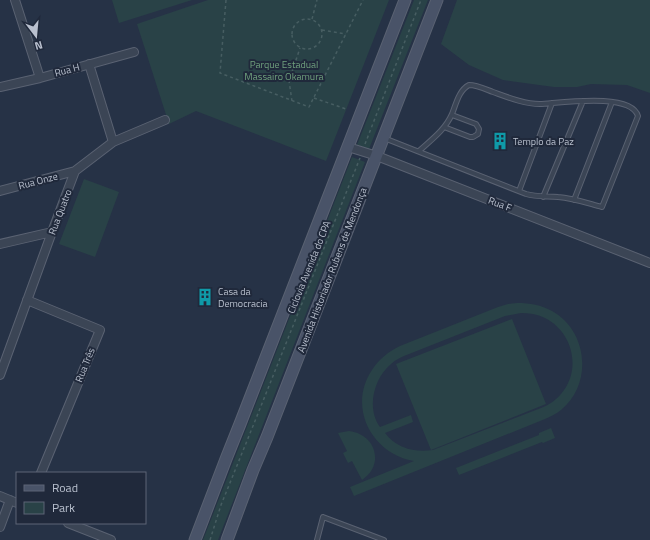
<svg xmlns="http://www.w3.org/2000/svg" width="650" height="540" viewBox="0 0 650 540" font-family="'Titillium Web',sans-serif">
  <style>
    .green { fill: #294247; fill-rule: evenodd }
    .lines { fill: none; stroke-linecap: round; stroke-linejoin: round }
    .service-casing { stroke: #5a6272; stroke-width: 6 }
    .minor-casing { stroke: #5a6272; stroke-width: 10 }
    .secondary-casing { stroke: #5a6272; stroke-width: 13 }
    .path { stroke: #475e62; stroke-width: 1.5; stroke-dasharray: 3 3; stroke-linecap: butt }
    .service { stroke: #3b4555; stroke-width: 4 }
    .minor { stroke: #3b4555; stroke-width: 8 }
    .secondary { stroke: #495368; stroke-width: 11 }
    .labels { text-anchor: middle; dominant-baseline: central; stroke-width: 4; stroke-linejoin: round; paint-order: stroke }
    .park-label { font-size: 10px; fill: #6fa07d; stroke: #20293b }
    .street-label { font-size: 10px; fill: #b9c0ce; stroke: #20293b }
    .poi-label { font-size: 10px; fill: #b9c0ce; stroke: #20293b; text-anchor: start }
  </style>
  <rect width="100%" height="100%" fill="#263246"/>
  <path class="green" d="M112 0H192L119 23Z
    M208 0H389L326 161 196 111 169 124 137 24Z
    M414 0H428L369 149 357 145Z
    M457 0H650V93L627 85 591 84 577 87H554L503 80 469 65 441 44Z
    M352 157 365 162 218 540H203Z
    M84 179 119 192 95 257 59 244Z
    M517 303C530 303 541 305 552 311 588 331 593 384 561 410 556 414 551 416 545 419L354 496 350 487 414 461C372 454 347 407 372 370 379 359 388 352 400 346L498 307 508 304ZM521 313C529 313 537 314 545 318 573 332 582 370 561 394 556 400 549 405 541 408L433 450C415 453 396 448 385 433L413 422 411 415 380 427C366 408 374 378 391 364 395 360 400 358 404 356L505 316Z
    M512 319 546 404 431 450 396 364Z
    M551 428 555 438 543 443 542 442 459 475 456 468 539 435V433Z
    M349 431C376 434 385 465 362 480L352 461 348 463 343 453 347 451 338 433Z"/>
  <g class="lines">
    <g class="service-casing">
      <path id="service" d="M444 127 470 137H473L478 134 479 129 476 124 452 115
        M384 138 526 194C536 197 547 196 558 197 573 198 587 203 602 207L638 116C631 92 560 103 540 104 524 104 507 97 493 92 485 89 477 85 469 85 459 90 456 104 452 114 445 130 431 140 419 151
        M519 191 552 103
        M543 197 583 101
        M574 200 612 102
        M317 540 323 517 384 540"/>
    </g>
    <g class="minor-casing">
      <path id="minor" d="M15 0 40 78
        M0 87 40 78 134 52
        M113 142 165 120
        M348 147 377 156 650 263
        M0 191 75 171
        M0 244 52 232
        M27 300 100 330 41 473
        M0 375 52 232 75 171 113 142 89 64
        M0 496 17 503
        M68 523 111 540
        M0 527 10 500"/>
    </g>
    <g class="secondary-casing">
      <path id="secondary" d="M195 540 226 459 240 424 405 0
        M227 540 253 470 267 437 437 0"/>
    </g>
    <path class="path" d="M226 0 220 73 309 107 363 0
      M292 34a15 15 0 1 1 30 0a15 15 0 1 1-30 0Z
      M312 19 317 0
      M322 30 346 34
      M314 98 346 109
      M292 101 289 81 300 48
      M365 144 421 0
      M210 540 221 505 255 421 360 158"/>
    <use href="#service" class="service"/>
    <use href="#minor" class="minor"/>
    <use href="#secondary" class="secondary"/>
  </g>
  <defs>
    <g id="building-bare" transform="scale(1.38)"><path d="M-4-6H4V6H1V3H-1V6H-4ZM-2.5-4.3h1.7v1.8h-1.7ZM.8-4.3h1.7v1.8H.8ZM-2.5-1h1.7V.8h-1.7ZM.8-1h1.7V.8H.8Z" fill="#0f9aa8" stroke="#20293b" stroke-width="2.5" paint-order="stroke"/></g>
  </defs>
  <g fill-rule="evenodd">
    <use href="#building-bare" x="500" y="141"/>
    <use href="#building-bare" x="205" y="297"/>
  </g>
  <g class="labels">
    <g class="park-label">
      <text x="284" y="64">Parque Estadual<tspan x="284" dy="12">Massairo Okamura</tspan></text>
    </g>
    <g class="street-label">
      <text transform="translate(67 70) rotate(-15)">Rua H</text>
      <text transform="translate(38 181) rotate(-15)">Rua Onze</text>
      <text transform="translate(500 204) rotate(21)">Rua F</text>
      <text transform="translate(60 212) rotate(-69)">Rua Quatro</text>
      <text transform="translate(309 267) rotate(-68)">Ciclovia Avenida do CPA</text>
      <text transform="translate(332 270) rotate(-69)">Avenida Historiador Rubens de Mendonça</text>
      <text transform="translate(85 365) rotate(-68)">Rua Três</text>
    </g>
    <g class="poi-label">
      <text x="513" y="141">Templo da Paz</text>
      <text x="218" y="291">Casa da<tspan x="218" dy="12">Democracia</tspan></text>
    </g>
  </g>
  <rect x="16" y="472" width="130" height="52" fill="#20293b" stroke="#5d6576"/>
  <rect x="24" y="485" width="20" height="6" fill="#495368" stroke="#5d6576"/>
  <text x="52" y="492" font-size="12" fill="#b9c0ce">Road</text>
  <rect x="24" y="502" width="20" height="12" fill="#294247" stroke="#5d6576"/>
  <text x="52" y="512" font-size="12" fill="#b9c0ce">Park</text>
  <g transform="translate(36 36) rotate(164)" stroke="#20293b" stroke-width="3" paint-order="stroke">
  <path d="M0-3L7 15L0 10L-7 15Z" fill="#b9c0ce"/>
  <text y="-6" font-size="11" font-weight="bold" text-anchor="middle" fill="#b9c0ce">N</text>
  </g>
</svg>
